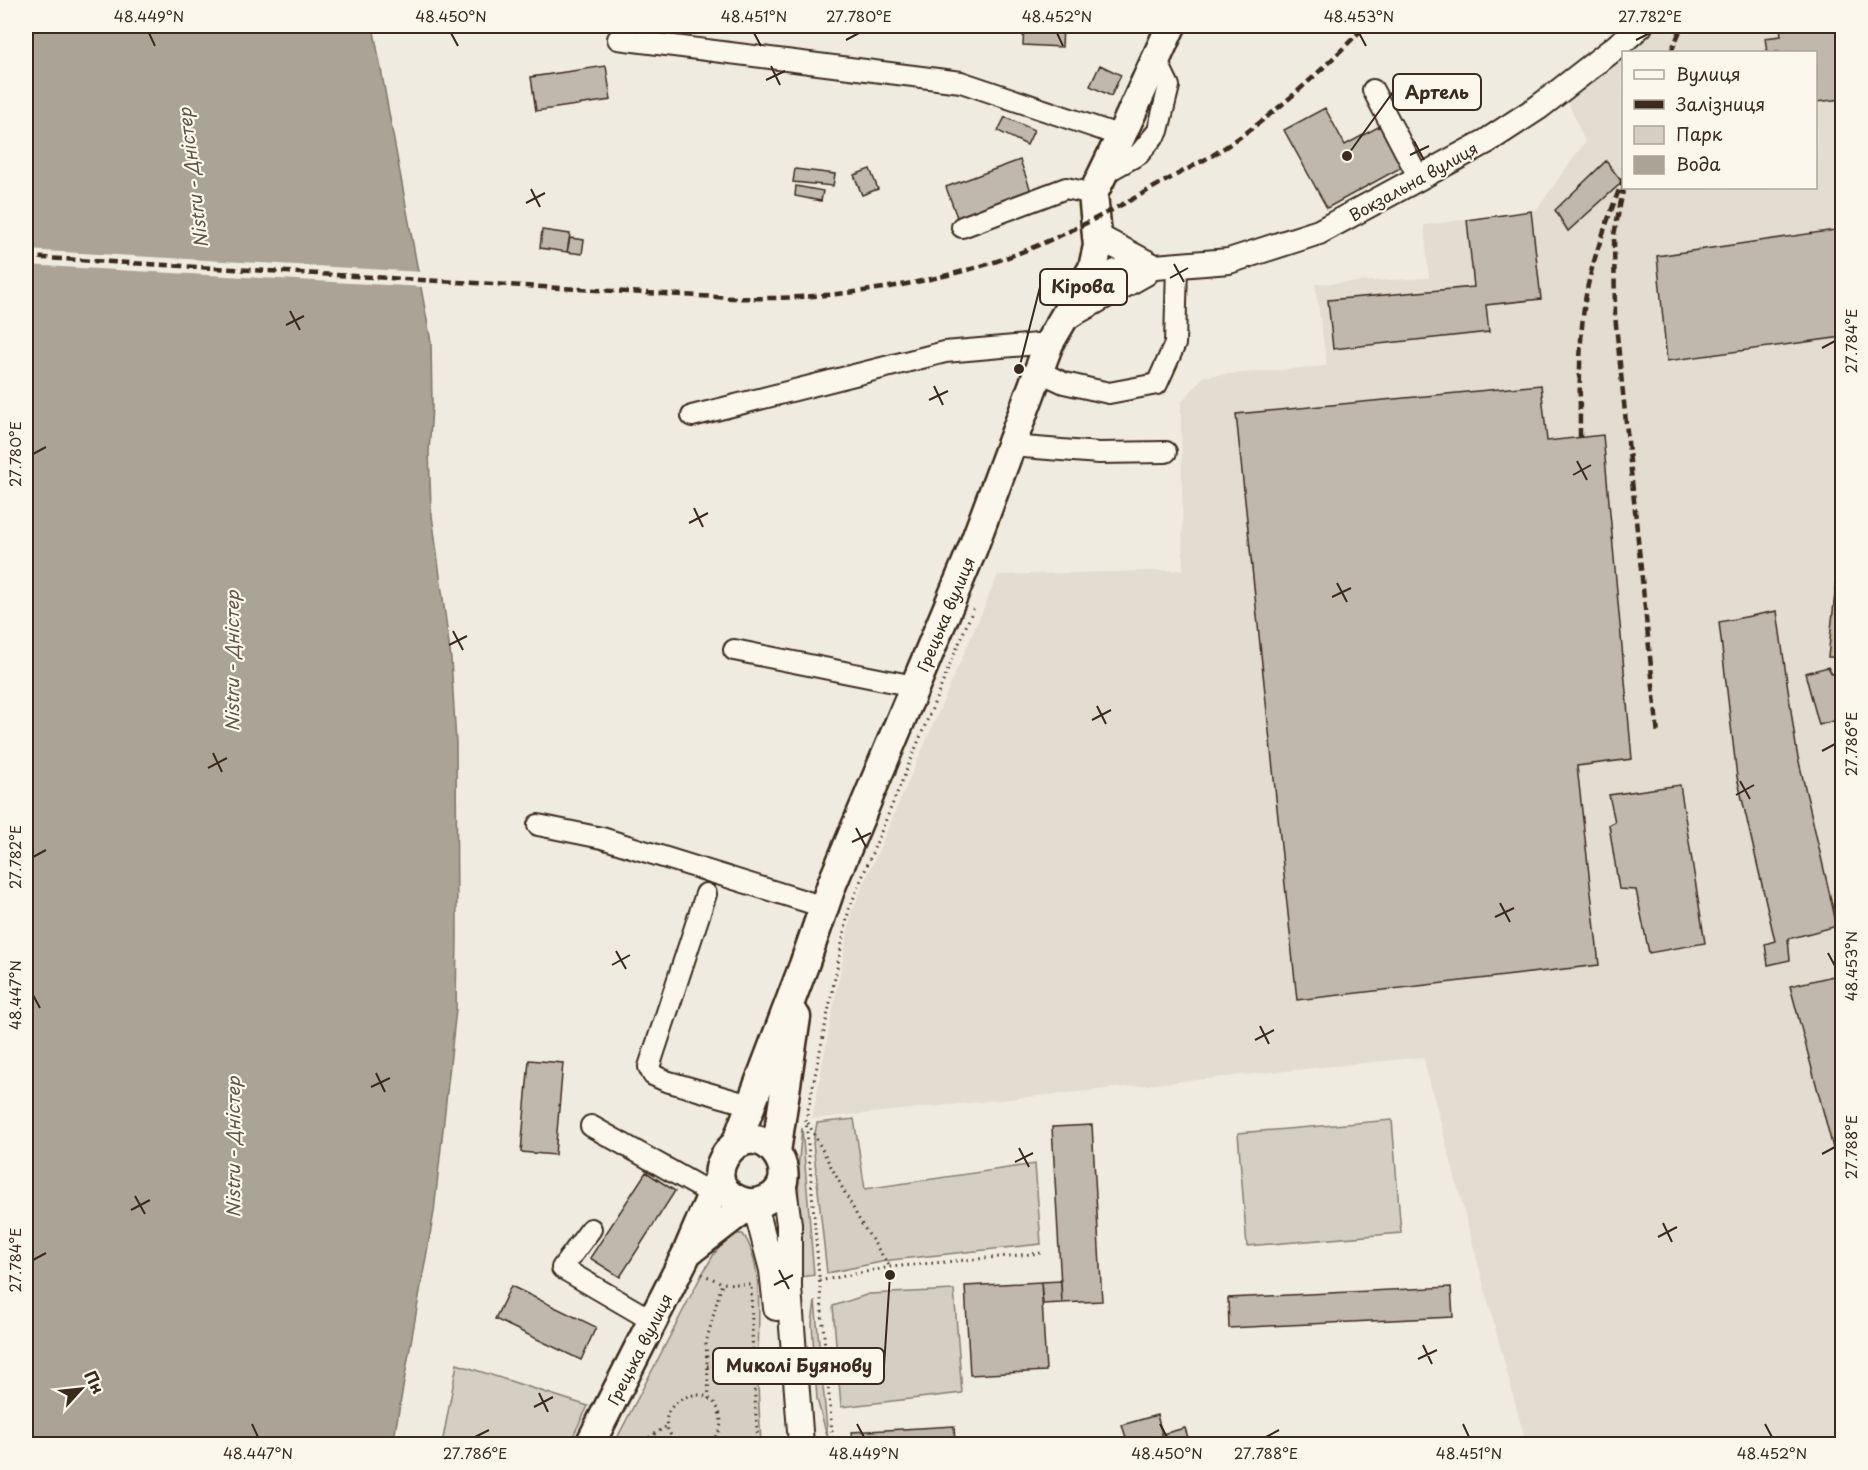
<svg xmlns="http://www.w3.org/2000/svg" width="1868" height="1470" viewBox="0 0 1868 1470" font-family="'Playpen Sans',sans-serif">
  <style>
    .built { fill: #e2dcd1 }
    .green { fill: #d5cec3; stroke: #887c70; stroke-width: 1.5 }
    .water { fill: #aca397; stroke: #7f7367; stroke-width: 1.5 }
    .pier { fill: #f0ebe0 }
    .building { fill: #c0b8ad; stroke: #3b2a1e; stroke-width: 1.5 }
    .lines { fill: none; stroke-linecap: round; stroke-linejoin: round }
    .minor-casing { stroke: #3b2a1e; stroke-width: 24 }
    .major-casing { stroke: #3b2a1e; stroke-width: 28 }
    .highway-casing { stroke: #3b2a1e; stroke-width: 33 }
    .path { stroke: #3b2a1e; stroke-width: 3; stroke-dasharray: 1.5 4.5; stroke-linecap: butt }
    .minor { stroke: #fbf7ec; stroke-width: 20 }
    .major { stroke: #fbf7ec; stroke-width: 24 }
    .highway { stroke: #fbf7ec; stroke-width: 28 }
    .rail { stroke: #3b2a1e; stroke-width: 4.5; stroke-dasharray: 9 4.5; stroke-linecap: butt }
    .ticks { fill: none; stroke: #3b2a1e; stroke-width: 2 }
    .labels { text-anchor: middle; dominant-baseline: central; stroke-width: 4.5; stroke-linejoin: round; paint-order: stroke }
    .street-label { font-size: 16px; fill: #3b2a1e; stroke: #fbf7ec }
    .water-label { font-size: 18px; font-style: italic; fill: #635448; stroke: #fbf7ec }
    .leader { fill: none; stroke: #3b2a1e; stroke-width: 2 }
    .callout-dot { fill: #3b2a1e; stroke: #fbf7ec; stroke-width: 2 }
    .callout { fill: #fbf7ec; stroke: #3b2a1e; stroke-width: 2 }
    .callout-label { font-size: 18px; text-anchor: middle; font-weight: bold; fill: #3b2a1e }
    .neatline { fill: none; stroke: #3b2a1e; stroke-width: 2 }
    .ticks-label { font-size: 15px; text-anchor: middle; fill: #3b2a1e }
  </style>
  <rect width="100%" height="100%" fill="#f0ebe0"/>
  <filter id="ink" filterUnits="userSpaceOnUse"><feTurbulence type="fractalNoise" baseFrequency=".0167" numOctaves="2"/><feDisplacementMap in="SourceGraphic" scale="12" xChannelSelector="R" yChannelSelector="G"/><feConvolveMatrix kernelMatrix="1 2 1 2 8 2 1 2 1" color-interpolation-filters="sRGB"/></filter>
  <g filter="url(#ink)">
    <path class="built" d="M1658 26H1842V1444H1526L1423 1057 812 1119 852 911 998 575 1183 570 1181 403 1204 376 1327 366 1315 284 1429 278 1424 225 1536 210 1585 142 1568 102 1623 55 1624 188H1816V52H1626Z"/>
    <path class="green" d="M854 1119 865 1189 1035 1164 1041 1244 891 1260 827 1273 813 1143 817 1123Z
      M1392 1120 1401 1233 1247 1246 1238 1133Z
      M802 1128 814 1275 801 1277 798 1168Z
      M731 1234H743C766 1266 757 1336 758 1375 758 1398 760 1421 761 1444H614L701 1276 714 1254Z
      M954 1290 962 1393 841 1407 833 1306 869 1294Z
      M815 1301 828 1439 817 1399 812 1323Z
      M457 1364 588 1406 569 1444H442Z"/>
    <path class="water" d="M26 26H373L431 342 432 407 429 452 431 508 451 659 456 743 457 933 456 1009 434 1212 393 1444H26Z"/>
    <path class="pier" d="M26 250 422 272 424 287 26 265Z"/>
    <path class="building" d="M1024 26H1063L1062 47 1023 45Z
      M1780 26H1842V99L1816 102V52H1767L1765 38 1781 36Z
      M1100 65 1121 75 1111 96 1090 86Z
      M606 66 611 100 536 111 531 77Z
      M1325 108 1345 145 1380 126 1402 167 1327 208 1284 130Z
      M1005 117 1034 130 1027 145 998 131Z
      M1020 160 1032 194 958 220 946 187Z
      M1606 161 1621 181 1620 184 1568 231 1555 210Z
      M795 169 835 174 833 186 793 182Z
      M870 169 878 189 862 195 854 175Z
      M796 186 823 191 821 201 795 196Z
      M1531 211 1541 299 1486 305 1489 332 1333 349 1328 300 1474 287 1467 220Z
      M1842 229V337L1667 361 1657 256Z
      M542 230 570 234 567 252 540 248Z
      M570 238 584 240 582 254 567 252Z
      M1541 385 1547 441 1603 435 1632 759 1577 766 1599 965 1297 1000 1236 414Z
      M1841 540 1842 657H1828Z
      M1777 611 1797 753 1837 926 1788 939 1790 960 1768 965 1765 944 1775 941 1737 777 1719 622Z
      M1828 667 1832 674 1842 671V742L1837 720 1819 725 1805 673Z
      M1680 785 1705 943 1649 953 1636 890 1619 889 1609 825 1615 822 1609 795Z
      M1842 974V1182L1790 986Z
      M529 1060 563 1063 555 1155 521 1152Z
      M1092 1125 1102 1301 1062 1303 1052 1127Z
      M646 1172 675 1191 620 1277 590 1258Z
      M1061 1281 1062 1303 1043 1304 1041 1282Z
      M1041 1282 1046 1371 970 1375 965 1286Z
      M511 1286 596 1327 581 1360 495 1319Z
      M1451 1287 1453 1317 1229 1328 1228 1298Z
      M1157 1415 1162 1434 1185 1428 1190 1444H1128L1122 1425Z
      M954 1426 955 1444H852L851 1432Z"/>
    <g class="lines">
      <g class="minor-casing">
        <path id="minor" d="M618 39 961 82 1121 136
          M1373 90 1419 178
          M1103 174 1139 154 1158 131 1169 86 1156 59
          M962 227 1066 188 1093 194
          M1038 371 1064 383 1109 393 1157 384 1175 344 1177 265
          M692 416 945 352 1049 343
          M1011 446 1099 453 1166 452
          M734 650 914 686
          M538 825 602 838 824 907
          M706 894 649 1067 653 1075 666 1081 750 1105
          M591 1126 712 1194
          M591 1229 562 1268 653 1321"/>
      </g>
      <g class="major-casing">
        <path id="major" d="M1095 235 1155 267
          M1082 286 1116 272 1155 267 1229 261 1319 232 1487 141 1539 107 1616 47 1640 26
          M1062 320 1146 273
          M783 1181 789 1224V1288L801 1444
          M755 1205 772 1270 776 1308"/>
      </g>
      <g class="highway-casing">
        <path id="highway" d="M736 1144C740 1143 745 1140 749 1140 769 1137 787 1161 783 1181 778 1200 754 1208 738 1200 711 1188 716 1160 736 1144L804 965 832 884 972 550 1049 343 1093 268 1098 246 1093 194 1121 136 1171 26
          M776 1152 796 1017
          M689 1251 750 1204
          M590 1444 687 1253 719 1178"/>
      </g>
      <path class="path" d="M808 1123 861 1223 890 1267
        M702 1274 722 1283 751 1285 753 1369 758 1444
        M819 1281 890 1267 1042 1253
        M707 1366 753 1369
        M709 1399 706 1343 722 1283
        M639 1444 667 1426
        M679 1444C638 1410 709 1370 720 1415 723 1427 718 1437 709 1444
        M833 1444 806 1120 849 909 974 607"/>
      <use href="#minor" class="minor"/>
      <use href="#major" class="major"/>
      <use href="#highway" class="highway"/>
      <path class="rail" d="M1671 52 1682 26
        M1624 186 1614 235 1615 315 1658 735
        M26 257 733 298C819 300 906 289 988 264 1044 246 1098 218 1149 190 1170 178 1192 167 1213 155 1268 121 1320 73 1365 26
        M1580 437C1580 390 1578 342 1586 295 1593 255 1610 215 1624 176"/>
    </g>
  </g>
  <path class="ticks" d="M149 33 155 46M451 33 458 46M754 33 761 46M1057 33 1063 46M1359 33 1366 46M846 40 859 33M1636 40 1650 33M771 66 780 85M766 80 785 71M1414 141 1424 160M1410 155 1429 146M531 189 540 207M526 203 545 193M1174 264 1184 282M1170 278 1188 268M290 311 300 330M286 325 304 316M1822 348 1835 341M934 386 943 405M929 400 948 391M33 454 46 447M1577 461 1587 480M1573 475 1591 465M694 508 703 527M689 523 708 513M1337 583 1347 602M1332 597 1351 588M453 631 463 650M449 645 467 636M1097 706 1106 724M1092 720 1111 710M1822 751 1835 744M213 753 222 772M208 768 227 758M1740 781 1750 799M1736 795 1754 785M856 828 866 847M852 842 871 833M33 857 46 850M1500 903 1510 922M1495 917 1514 908M616 951 626 969M1828 953 1835 966M612 965 630 955M33 995 40 1008M1260 1026 1269 1044M1255 1040 1274 1030M376 1073 385 1092M371 1087 390 1078M1019 1148 1029 1167M1822 1154 1835 1147M1015 1162 1033 1153M135 1196 145 1214M131 1210 150 1200M1663 1223 1672 1242M1658 1237 1677 1227M33 1260 46 1253M779 1270 789 1289M774 1285 793 1275M1423 1345 1432 1364M1418 1359 1437 1350M539 1393 548 1412M534 1407 553 1397M252 1424 258 1437M857 1424 864 1437M1160 1424 1167 1437M1463 1424 1469 1437M1765 1424 1772 1437M475 1437 489 1430M1266 1437 1279 1430"/>
  <g class="labels">
    <g class="street-label">
      <text transform="translate(1413 181) rotate(-29)">Вокзальна вулиця</text>
      <text transform="translate(945 614) rotate(-67)">Грецька вулиця</text>
      <text transform="translate(639 1349) rotate(-63)">Грецька вулиця</text>
    </g>
    <g class="water-label">
      <text transform="translate(192 178) rotate(-97)">Nistru - Дністер</text>
      <text transform="translate(231 661) rotate(-90)">Nistru - Дністер</text>
      <text transform="translate(232 1147) rotate(-90)">Nistru - Дністер</text>
    </g>
  </g>
  <path class="leader" d="M1347 156L1393 92M1019 369L1040 287M890 1275L884 1366"/>
  <g class="callout-dot">
    <circle cx="1347" cy="156" r="6"/>
    <circle cx="1019" cy="369" r="6"/>
    <circle cx="890" cy="1275" r="6"/>
  </g>
  <g class="callout">
    <rect x="1393" y="74" width="88" height="36" rx="6"/>
    <rect x="1040" y="269" width="87" height="36" rx="6"/>
    <rect x="713" y="1348" width="171" height="36" rx="6"/>
  </g>
  <g class="callout-label">
    <text x="1437" y="99">Артель</text>
    <text x="1083" y="293">Кірова</text>
    <text x="799" y="1372">Миколі Буянову</text>
  </g>
  <rect width="1868" height="1470" fill="none" stroke="#fbf7ec" stroke-width="66"/>
  <rect x="1622" y="51" width="195" height="138" fill="#fbf7ec" stroke="#aea59a" stroke-width="1.5"/>
  <rect x="1634" y="70" width="30" height="9" fill="#fbf7ec" stroke="#aea59a" stroke-width="1.5"/>
  <text x="1676" y="81" font-size="18" fill="#3b2a1e">Вулиця</text>
  <rect x="1634" y="100" width="30" height="9" fill="#3b2a1e" stroke="#aea59a" stroke-width="1.5"/>
  <text x="1676" y="111" font-size="18" fill="#3b2a1e">Залізниця</text>
  <rect x="1634" y="126" width="30" height="18" fill="#d5cec3" stroke="#aea59a" stroke-width="1.5"/>
  <text x="1676" y="141" font-size="18" fill="#3b2a1e">Парк</text>
  <rect x="1634" y="156" width="30" height="18" fill="#aca397" stroke="#aea59a" stroke-width="1.5"/>
  <text x="1676" y="171" font-size="18" fill="#3b2a1e">Вода</text>
  <g transform="translate(81 1389) rotate(63)" stroke="#fbf7ec" stroke-width="4.5" paint-order="stroke">
  <path d="M0-4.5L10 22L0 15L-10 22Z" fill="#3b2a1e"/>
  <text y="-9" font-size="16" font-weight="bold" text-anchor="middle" fill="#3b2a1e">Пн</text>
  </g>
  <rect x="33" y="33" width="1802" height="1404" class="neatline"/>
  <g class="ticks-label">
    <text x="149" y="22">48.449°N</text>
    <text x="451" y="22">48.450°N</text>
    <text x="754" y="22">48.451°N</text>
    <text x="859" y="22">27.780°E</text>
    <text x="1057" y="22">48.452°N</text>
    <text x="1359" y="22">48.453°N</text>
    <text x="1650" y="22">27.782°E</text>
    <text transform="translate(1852 341) rotate(-90)" y="5">27.784°E</text>
    <text transform="translate(16 454) rotate(-90)" y="5">27.780°E</text>
    <text transform="translate(1852 744) rotate(-90)" y="5">27.786°E</text>
    <text transform="translate(16 857) rotate(-90)" y="5">27.782°E</text>
    <text transform="translate(1852 966) rotate(-90)" y="5">48.453°N</text>
    <text transform="translate(16 995) rotate(-90)" y="5">48.447°N</text>
    <text transform="translate(1852 1147) rotate(-90)" y="5">27.788°E</text>
    <text transform="translate(16 1260) rotate(-90)" y="5">27.784°E</text>
    <text x="258" y="1459">48.447°N</text>
    <text x="475" y="1459">27.786°E</text>
    <text x="864" y="1459">48.449°N</text>
    <text x="1167" y="1459">48.450°N</text>
    <text x="1266" y="1459">27.788°E</text>
    <text x="1469" y="1459">48.451°N</text>
    <text x="1772" y="1459">48.452°N</text>
  </g>
</svg>
